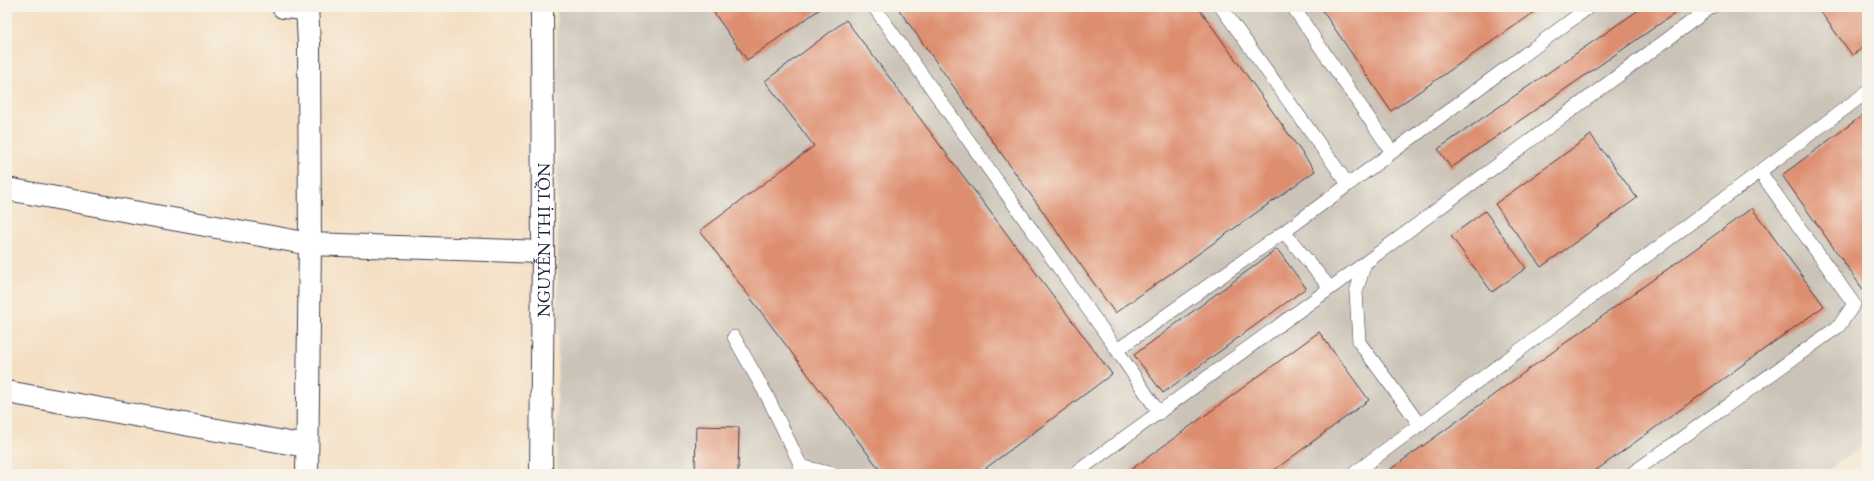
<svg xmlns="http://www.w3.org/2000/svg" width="1874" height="481" viewBox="0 0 1874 481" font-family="'EB Garamond',serif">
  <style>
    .industrial { fill: #cbc3b8 }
    .building { fill: #de8e6f }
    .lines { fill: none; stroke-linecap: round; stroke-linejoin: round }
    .service-casing { stroke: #423e4f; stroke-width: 14 }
    .minor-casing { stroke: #423e4f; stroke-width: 24 }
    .tertiary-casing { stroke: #423e4f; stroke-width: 24 }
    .service { stroke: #fff; stroke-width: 13 }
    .minor { stroke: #fff; stroke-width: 22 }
    .tertiary { stroke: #fff; stroke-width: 22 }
    .labels { text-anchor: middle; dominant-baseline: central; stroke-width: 3.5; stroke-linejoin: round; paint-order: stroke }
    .street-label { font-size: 18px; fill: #22223b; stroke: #f7f3e8 }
  </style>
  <rect width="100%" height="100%" fill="#f7f3e8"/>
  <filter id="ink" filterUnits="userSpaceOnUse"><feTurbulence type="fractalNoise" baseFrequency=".025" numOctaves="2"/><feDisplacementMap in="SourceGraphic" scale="8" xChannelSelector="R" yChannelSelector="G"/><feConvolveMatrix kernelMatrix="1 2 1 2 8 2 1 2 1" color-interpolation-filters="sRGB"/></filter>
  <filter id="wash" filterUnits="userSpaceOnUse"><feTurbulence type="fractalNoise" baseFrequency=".012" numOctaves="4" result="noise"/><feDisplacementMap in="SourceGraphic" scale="16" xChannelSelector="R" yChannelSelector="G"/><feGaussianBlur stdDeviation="0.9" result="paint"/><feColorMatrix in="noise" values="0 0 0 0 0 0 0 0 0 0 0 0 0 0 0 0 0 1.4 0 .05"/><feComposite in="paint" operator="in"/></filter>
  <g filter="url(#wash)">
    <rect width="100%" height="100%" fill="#f4dfc3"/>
    <path class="industrial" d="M557 7H1867V442L1823 474H557L558 284Z"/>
    <g id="blocks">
      <path class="building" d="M710 7H823L747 60Z
        M897 7H1198L1315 171 1115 313Z
        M1320 7H1542L1391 111Z
        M1643 7H1684L1451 168 1438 149Z
        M1817 7H1867V45L1852 55Z
        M846 20 1112 374 978 474H883L700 231 814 146 765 81Z
        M1867 112V295L1782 175Z
        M1591 135 1637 198 1541 267 1495 204Z
        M1752 208 1824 306 1591 474H1384Z
        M1485 211 1526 268 1492 292 1451 236Z
        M1277 249 1306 288 1163 393 1134 355Z
        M1319 332 1369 400 1269 474H1125Z
        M696 426 739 427 738 474H695Z"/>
    </g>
  </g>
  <g filter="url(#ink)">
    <use href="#blocks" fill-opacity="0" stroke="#423e4f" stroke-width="1"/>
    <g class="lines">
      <g class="service-casing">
        <path id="service" d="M874 7 1117 350 1284 232
          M1221 7 1348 184
          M1293 7 1392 152
          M1365 263 1356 292 1359 342 1420 425
          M1330 288 1284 232 1589 7
          M734 337 767 396 801 466
          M1117 350 1159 413
          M797 474 801 466 833 474
          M1074 474 1365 263 1711 7
          M1353 474 1867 92
          M1631 474 1839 326 1854 304 1760 172"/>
      </g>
      <g class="minor-casing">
        <path id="minor" d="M283 7 307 9
          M7 189 310 244 543 252
          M7 392 306 446
          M307 474 310 244 309 43 307 7"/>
      </g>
      <g class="tertiary-casing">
        <g id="tertiary">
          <path id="s1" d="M541 474 543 252 542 7"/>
        </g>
      </g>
      <use href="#service" class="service"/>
      <use href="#minor" class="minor"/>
      <use href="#tertiary" class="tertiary"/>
    </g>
  </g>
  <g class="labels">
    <g class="street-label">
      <text stroke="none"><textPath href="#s1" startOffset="234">NGUYỄN THỊ TỒN</textPath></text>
    </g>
  </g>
  <rect width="1874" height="481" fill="none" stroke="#f7f3e8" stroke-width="24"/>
</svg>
